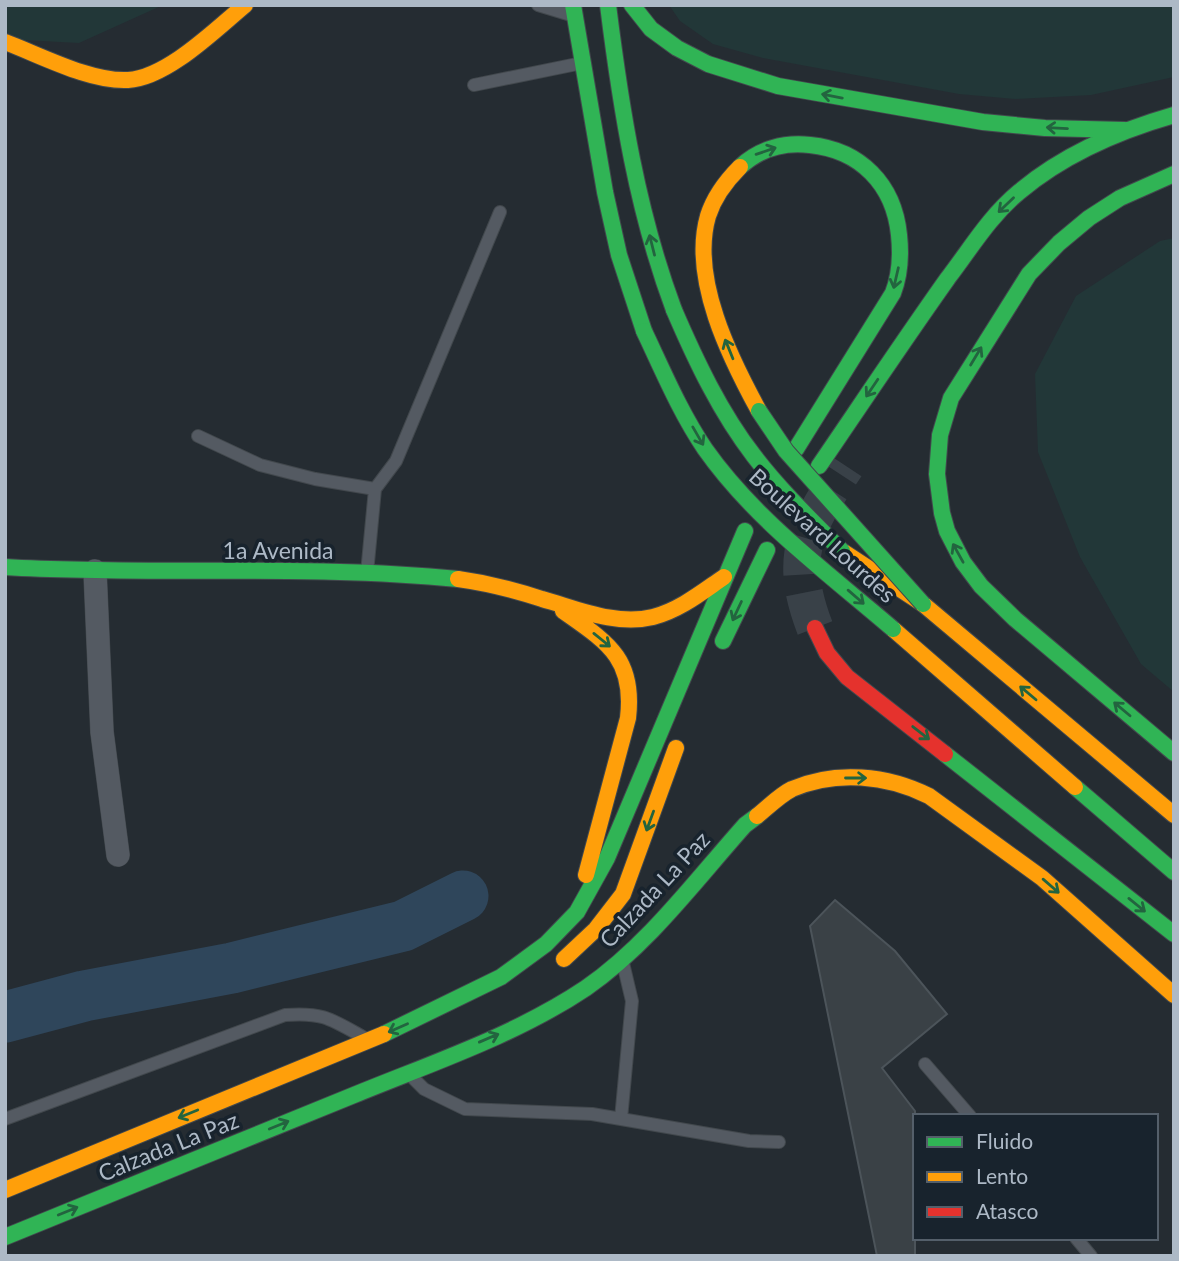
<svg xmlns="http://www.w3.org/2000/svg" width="1179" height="1261" viewBox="0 0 1179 1261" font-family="Lato,sans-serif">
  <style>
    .green { fill: #223738 }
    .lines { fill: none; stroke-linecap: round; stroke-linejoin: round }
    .river { stroke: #2f465b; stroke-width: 51 }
    .building { fill: #3a4146; stroke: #4c545a; stroke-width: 2 }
    .primary-tunnel { stroke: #394148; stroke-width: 37; stroke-dasharray: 37 18; stroke-linecap: butt }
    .lane-casing { stroke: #42484d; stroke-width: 14 }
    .street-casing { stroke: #42484d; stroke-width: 24 }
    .fast-casing { stroke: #42484d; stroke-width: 18 }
    .slow-casing { stroke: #42484d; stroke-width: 18 }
    .jam-casing { stroke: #42484d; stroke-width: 18 }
    .lane { stroke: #545a62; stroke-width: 12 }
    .street { stroke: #545a62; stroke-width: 23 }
    .fast { stroke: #30b455; stroke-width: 16 }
    .slow { stroke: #ff9f0a; stroke-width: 16 }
    .jam { stroke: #e5322d; stroke-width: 16 }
    .fast-bridge-casing { stroke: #42484d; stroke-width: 18; stroke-linecap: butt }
    .fast-bridge { stroke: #30b455; stroke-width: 16 }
    .oneway { stroke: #23643f }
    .labels { text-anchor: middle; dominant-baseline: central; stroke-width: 7; stroke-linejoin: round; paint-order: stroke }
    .street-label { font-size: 23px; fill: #adb9c6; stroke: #18232d }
  </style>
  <rect width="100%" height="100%" fill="#252c32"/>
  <path class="green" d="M5 5H163L79 43 5 39Z
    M669 5H1174V77L1091 95 1015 99 959 94 763 58 713 44 680 21Z
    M1174 238V692L1141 664 1080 557 1038 452 1035 374 1076 296 1160 241Z"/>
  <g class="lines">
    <path class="river" d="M5 1017 84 996 232 968 403 926 463 896"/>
  </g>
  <path class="building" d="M835 900 895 951 947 1014 882 1068 915 1111V1256H877L810 926Z"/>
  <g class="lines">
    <path class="primary-tunnel" d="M815 628C787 555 806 527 846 466"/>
    <g class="lane-casing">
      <path id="lane" d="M538 5 571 15
        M474 85 582 63
        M198 436 260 465 315 479 375 489 396 461 500 212
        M367 573 375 489
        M925 1064 970 1116
        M410 1075 424 1089 465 1109 592 1114 749 1141 779 1142
        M5 1119 285 1015C323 1012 331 1019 363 1037
        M621 1119 632 1001 623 963
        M1076 1238 1091 1256"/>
    </g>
    <g class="street-casing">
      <path id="street" d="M95 571 102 732 118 855"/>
    </g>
    <g class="fast-casing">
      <path id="fast" d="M573 5 605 192 619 255 644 331
        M608 5C621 109 637 211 674 310
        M632 5 651 29 677 48 708 64 778 86 983 122 1045 128 1125 130
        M740 167C759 149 784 142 810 145 860 150 894 184 899 235 901 254 900 275 893 293L796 449
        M1174 174 1120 198 1089 218 1059 243 1029 274 951 398 940 435 937 474 942 513 947 531 963 562 981 586 1015 619 1174 753
        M819 466C862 403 904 340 948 278 971 248 989 217 1019 192 1064 154 1118 131 1174 115
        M5 567C155 576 309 564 458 579
        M723 641 767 550
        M945 754 1174 934
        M1075 787 1174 872
        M384 1034 501 977 546 944 577 912 607 858 745 531
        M5 1237C121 1190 238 1142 354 1095 432 1063 516 1035 586 988 648 945 695 881 745 825L757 816"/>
    </g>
    <g class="slow-casing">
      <path id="slow" d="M5 42C40 55 90 82 128 80 167 78 216 29 245 5
        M740 167C726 181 714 197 708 216 690 278 730 358 759 411
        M842 551 923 604 1174 815
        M458 579C487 583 515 590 542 599 578 609 616 626 653 617 680 610 702 592 724 577
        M563 611C607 642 635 658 628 718L586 875
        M893 629 1075 787
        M757 816C768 807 780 795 792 789 836 770 887 775 929 796L1042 878 1174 995
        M564 959 596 929 623 894 676 748
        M5 1190 384 1034"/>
    </g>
    <g class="jam-casing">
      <path id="jam" d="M815 628 827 653 847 677 945 754"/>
    </g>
    <use href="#lane" class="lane"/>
    <use href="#street" class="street"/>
    <use href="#fast" class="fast"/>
    <use href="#slow" class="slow"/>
    <use href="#jam" class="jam"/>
    <g class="fast-bridge-casing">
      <path id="fast-bridge" d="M674 310C696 361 720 412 754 456 780 490 812 521 842 551
        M644 331C663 371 680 412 705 449 755 520 828 573 893 629
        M759 411 786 451 923 604"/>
    </g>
    <use href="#fast-bridge" class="fast-bridge"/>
  </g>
  <defs><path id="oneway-shaft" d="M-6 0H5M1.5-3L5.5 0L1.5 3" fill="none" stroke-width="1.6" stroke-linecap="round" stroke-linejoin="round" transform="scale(1.75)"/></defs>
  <g class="oneway">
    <use href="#oneway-shaft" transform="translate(832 96) rotate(-169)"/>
    <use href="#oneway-shaft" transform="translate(1057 128) rotate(-177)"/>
    <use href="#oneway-shaft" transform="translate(766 151) rotate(-19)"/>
    <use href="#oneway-shaft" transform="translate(1006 205) rotate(136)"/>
    <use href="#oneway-shaft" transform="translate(652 245) rotate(-104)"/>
    <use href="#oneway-shaft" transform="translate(896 278) rotate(103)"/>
    <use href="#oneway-shaft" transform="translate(729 349) rotate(-112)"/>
    <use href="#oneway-shaft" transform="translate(976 356) rotate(-59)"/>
    <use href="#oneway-shaft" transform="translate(872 388) rotate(124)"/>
    <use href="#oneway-shaft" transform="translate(698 436) rotate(60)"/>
    <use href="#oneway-shaft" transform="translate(958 553) rotate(-119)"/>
    <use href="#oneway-shaft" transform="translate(856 597) rotate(41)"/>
    <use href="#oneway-shaft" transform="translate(737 611) rotate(115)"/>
    <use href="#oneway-shaft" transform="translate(602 640) rotate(39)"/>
    <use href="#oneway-shaft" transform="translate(1028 693) rotate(-140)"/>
    <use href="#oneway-shaft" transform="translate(1122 709) rotate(-140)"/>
    <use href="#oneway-shaft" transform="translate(921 733) rotate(38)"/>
    <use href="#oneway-shaft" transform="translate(856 778)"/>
    <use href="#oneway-shaft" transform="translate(650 821) rotate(110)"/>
    <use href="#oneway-shaft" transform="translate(1051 886) rotate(41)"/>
    <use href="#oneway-shaft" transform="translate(1137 905) rotate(39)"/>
    <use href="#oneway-shaft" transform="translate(398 1028) rotate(156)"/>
    <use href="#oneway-shaft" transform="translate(489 1038) rotate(-23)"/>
    <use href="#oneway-shaft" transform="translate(188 1114) rotate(158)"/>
    <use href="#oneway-shaft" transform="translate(279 1125) rotate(-22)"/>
    <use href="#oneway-shaft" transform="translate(68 1211) rotate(-22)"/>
  </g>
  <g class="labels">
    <g class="street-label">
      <text transform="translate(823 535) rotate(42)">Boulevard Lourdes</text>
      <text x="278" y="550">1a Avenida</text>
      <text transform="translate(654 889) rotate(-47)">Calzada La Paz</text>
      <text transform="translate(168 1146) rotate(-22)">Calzada La Paz</text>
    </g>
  </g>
  <rect width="1179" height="1261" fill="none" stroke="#adb9c6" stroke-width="14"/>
  <rect x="913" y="1114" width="245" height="126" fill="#18232d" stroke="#545f6a" stroke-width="2"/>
  <rect x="927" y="1137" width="35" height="10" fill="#30b455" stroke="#545f6a" stroke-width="2"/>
  <text x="976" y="1149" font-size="21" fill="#adb9c6">Fluido</text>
  <rect x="927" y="1172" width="35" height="10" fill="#ff9f0a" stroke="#545f6a" stroke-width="2"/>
  <text x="976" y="1184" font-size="21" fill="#adb9c6">Lento</text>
  <rect x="927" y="1207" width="35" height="10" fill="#e5322d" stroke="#545f6a" stroke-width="2"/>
  <text x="976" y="1219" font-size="21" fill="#adb9c6">Atasco</text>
</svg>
